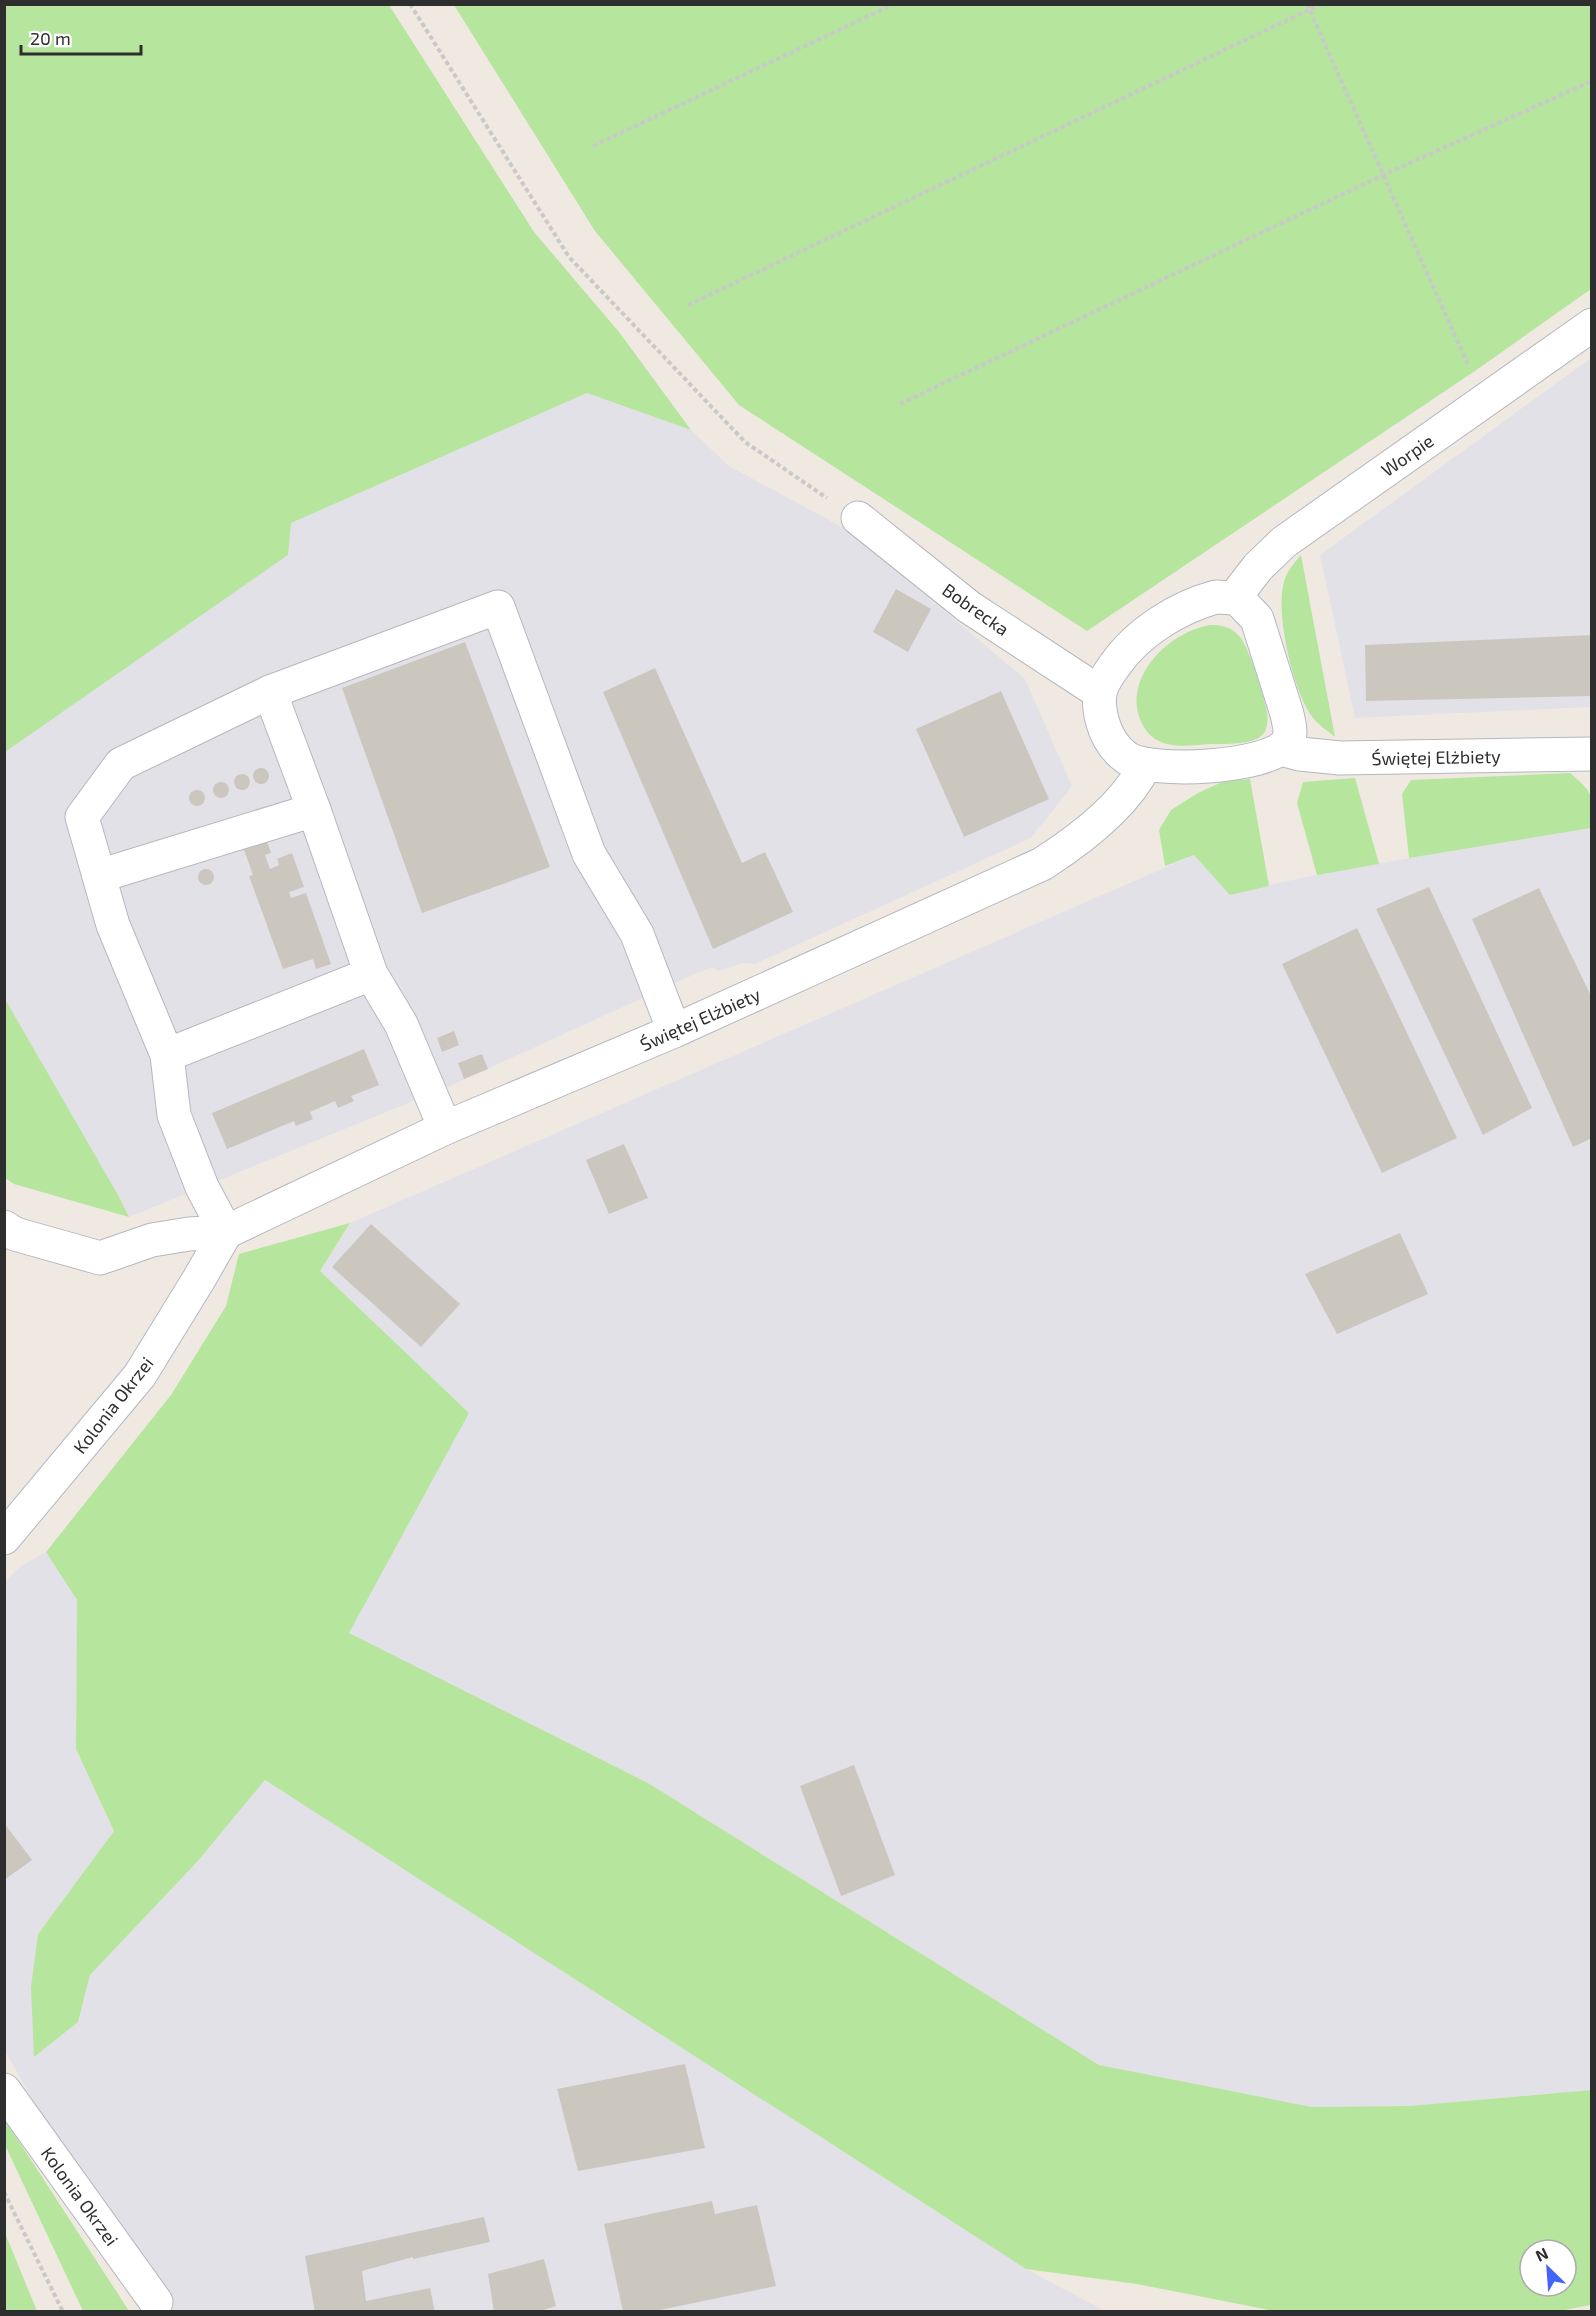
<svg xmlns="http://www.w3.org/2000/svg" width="1596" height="2316" viewBox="0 0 1596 2316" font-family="'Exo 2',sans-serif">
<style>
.industrial{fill:#e3e1e8}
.green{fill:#b6e59e;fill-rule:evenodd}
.building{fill:#cbc7bf}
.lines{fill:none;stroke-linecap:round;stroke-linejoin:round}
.minor-casing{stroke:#b4b7c1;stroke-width:35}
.path{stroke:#c9c9c9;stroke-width:4;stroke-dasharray:4.5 3;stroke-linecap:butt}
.minor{stroke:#fff;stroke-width:33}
.labels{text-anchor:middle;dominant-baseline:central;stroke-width:5;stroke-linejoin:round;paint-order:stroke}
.street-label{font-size:18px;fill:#2e2e2e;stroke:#fff}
</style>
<rect width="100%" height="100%" fill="#efe9e1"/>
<g class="industrial">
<polygon points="1591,358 1591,707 1355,718 1320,555"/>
<polygon points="587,393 691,430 729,466 851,532 1025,679 1072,786 1031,838 755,964 743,963 719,971 712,967 697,973 450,1086 129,1217 5,999 4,752 288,555 291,523"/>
<polygon points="1591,828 1591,2090 1409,2106 1312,2107 1099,2065 648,1783 348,1633 468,1413 320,1271 350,1223 1194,855 1230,894 1338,870"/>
<polygon points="46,1552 77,1600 76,1749 114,1831 38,1934 34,2056 78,2022 90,1975 197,1862 265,1780 1026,2269 1105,2311 153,2311 5,2051 4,1583 21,1566"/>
</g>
<g class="green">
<polygon points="4,5 389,5 534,232 619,332 691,430 587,393 291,523 288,555 5,752"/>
<polygon points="454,5 1591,5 1591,289 1472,373 1087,631 739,405 595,231"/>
<path d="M1301,555L1335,737C1328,731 1317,724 1311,715C1293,689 1275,613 1284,582C1287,571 1294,563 1301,555Z"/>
<path d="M1210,625C1221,625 1232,627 1239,636C1249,646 1264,697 1267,712C1268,719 1268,729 1263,734C1255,745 1224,744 1211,744C1194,745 1172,749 1157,740C1149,736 1143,727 1140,719C1124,675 1170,632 1210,625Z"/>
<path d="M1570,773C1596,795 1592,795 1591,828L1409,858L1402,794L1411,780Z"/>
<polygon points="1355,778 1379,864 1317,875 1297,803 1303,782"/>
<polygon points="1250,779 1269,886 1230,895 1194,855 1165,866 1159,830 1171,810 1198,793 1222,782"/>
<polygon points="5,999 118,1195 129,1217 14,1184 5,1178"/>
<path d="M350,1223L320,1271L469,1413L349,1633L648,1783L1099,2065L1312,2107L1409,2106L1591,2090V2305L1554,2312L1274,2311L1137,2284L1026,2269L265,1780L197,1862L90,1975L78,2022L34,2057L31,1987L38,1934L114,1831L76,1749L77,1600L46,1552L171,1395L226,1306L239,1254ZM1530,2250H1566V2286H1530Z"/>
<polygon points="4,2120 5,2120 129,2311 83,2311 5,2145"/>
<polygon points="4,2233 5,2233 37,2311 5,2311"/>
</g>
<g class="building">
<polygon points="896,589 931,609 908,652 873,632"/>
<polygon points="1592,635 1592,696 1366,701 1365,645"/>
<polygon points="465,642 550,867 422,913 342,688"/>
<polygon points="655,668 742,863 765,852 793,912 713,949 603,692"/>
<polygon points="1001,691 1049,799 964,837 916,729"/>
<circle cx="261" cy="776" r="8"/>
<circle cx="242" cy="782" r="8"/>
<circle cx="221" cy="790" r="8"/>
<circle cx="197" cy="798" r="8"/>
<polygon points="258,815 271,853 265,855 270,869 279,865 277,859 292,853 304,887 289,892 291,898 306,893 331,964 316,969 313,959 283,969 249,876 253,875 244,850 242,851 232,824"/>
<circle cx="206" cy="877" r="8"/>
<polygon points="1429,887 1532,1108 1483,1135 1376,909"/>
<polygon points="1539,888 1592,998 1592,1138 1573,1147 1472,919"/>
<polygon points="1357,928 1457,1138 1382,1173 1282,964"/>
<polygon points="454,1031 459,1045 442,1052 437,1038"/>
<polygon points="364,1049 379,1085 351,1096 354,1101 338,1108 335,1101 310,1112 313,1119 296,1126 294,1121 227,1149 212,1113"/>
<polygon points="482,1054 488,1069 464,1079 458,1063"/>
<polygon points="624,1144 648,1198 609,1214 586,1160"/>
<polygon points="371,1224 460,1304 421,1347 332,1267"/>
<polygon points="1400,1233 1428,1294 1337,1334 1305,1274"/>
<polygon points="854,1765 895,1875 841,1896 800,1786"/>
<polygon points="4,1823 32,1860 4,1880"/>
<polygon points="685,2064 705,2148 578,2171 557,2089"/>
<polygon points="712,2201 715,2214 757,2205 776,2286 650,2312 623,2312 604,2224"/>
<polygon points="484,2217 490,2242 413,2259 413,2257 362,2271 366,2301 430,2288 435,2312 315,2312 305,2256"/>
<polygon points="544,2259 556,2306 537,2312 494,2312 488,2274"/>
</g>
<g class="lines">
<g class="minor-casing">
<g id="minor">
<polyline points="858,518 969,607 1099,692"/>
<path d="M1216,597L1234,598L1242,603L1257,619L1287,714C1289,724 1293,736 1286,744C1267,768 1152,774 1127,758C1114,749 1106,735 1102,720C1096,695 1100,685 1115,665C1137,633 1178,607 1216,597Z"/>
<polyline points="1234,598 1258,567 1284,542 1592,325"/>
<polyline points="1281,749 1300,754 1340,758 1592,754"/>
<polyline points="99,876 314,810"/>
<polyline points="167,1055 371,974"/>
<polyline points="445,1128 401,1024 371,974 314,810 270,692 498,607 589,854 637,934 674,1031"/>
<path d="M4,1227L15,1234L100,1258L152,1240L189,1234L226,1232L445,1128L674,1031L1042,864C1078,841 1126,805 1145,765"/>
<polyline points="226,1232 202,1187 174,1115 167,1055 113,925 82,817 121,764 270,692"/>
<polyline points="4,1538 140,1375 199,1279 226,1232"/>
<polyline points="4,2090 156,2302"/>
</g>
</g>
<g class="path">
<polyline points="410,4 569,257 745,442 827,498"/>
<polyline points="1307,4 1469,367"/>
<polyline points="593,146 894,4"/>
<polyline points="688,305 1321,4"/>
<polyline points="900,404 1383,175 1592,81"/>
<polyline points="4,2192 63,2312"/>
</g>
<use href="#minor" class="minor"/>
</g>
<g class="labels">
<g class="street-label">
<text transform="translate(1407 455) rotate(-35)">Worpie</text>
<text transform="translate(976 609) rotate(35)">Bobrecka</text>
<text transform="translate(1436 757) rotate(-1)">Świętej Elżbiety</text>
<text transform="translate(700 1019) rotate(-24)">Świętej Elżbiety</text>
<text transform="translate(113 1405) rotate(-52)">Kolonia Okrzei</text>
<text transform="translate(80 2196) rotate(54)">Kolonia Okrzei</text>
</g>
</g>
<rect width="1596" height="2316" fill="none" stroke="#2e2e2e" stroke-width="12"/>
<g transform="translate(1548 2268) rotate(335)"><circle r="28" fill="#ffffff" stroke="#ababab" stroke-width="1.5"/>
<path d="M0-4.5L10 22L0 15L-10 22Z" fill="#4264fb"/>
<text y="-9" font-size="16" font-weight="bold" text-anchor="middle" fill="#2e2e2e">N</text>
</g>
<path d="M21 45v9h120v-9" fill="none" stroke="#2e2e2e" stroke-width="3"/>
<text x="30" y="45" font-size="18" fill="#2e2e2e" stroke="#ffffff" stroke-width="4.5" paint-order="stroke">20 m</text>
</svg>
